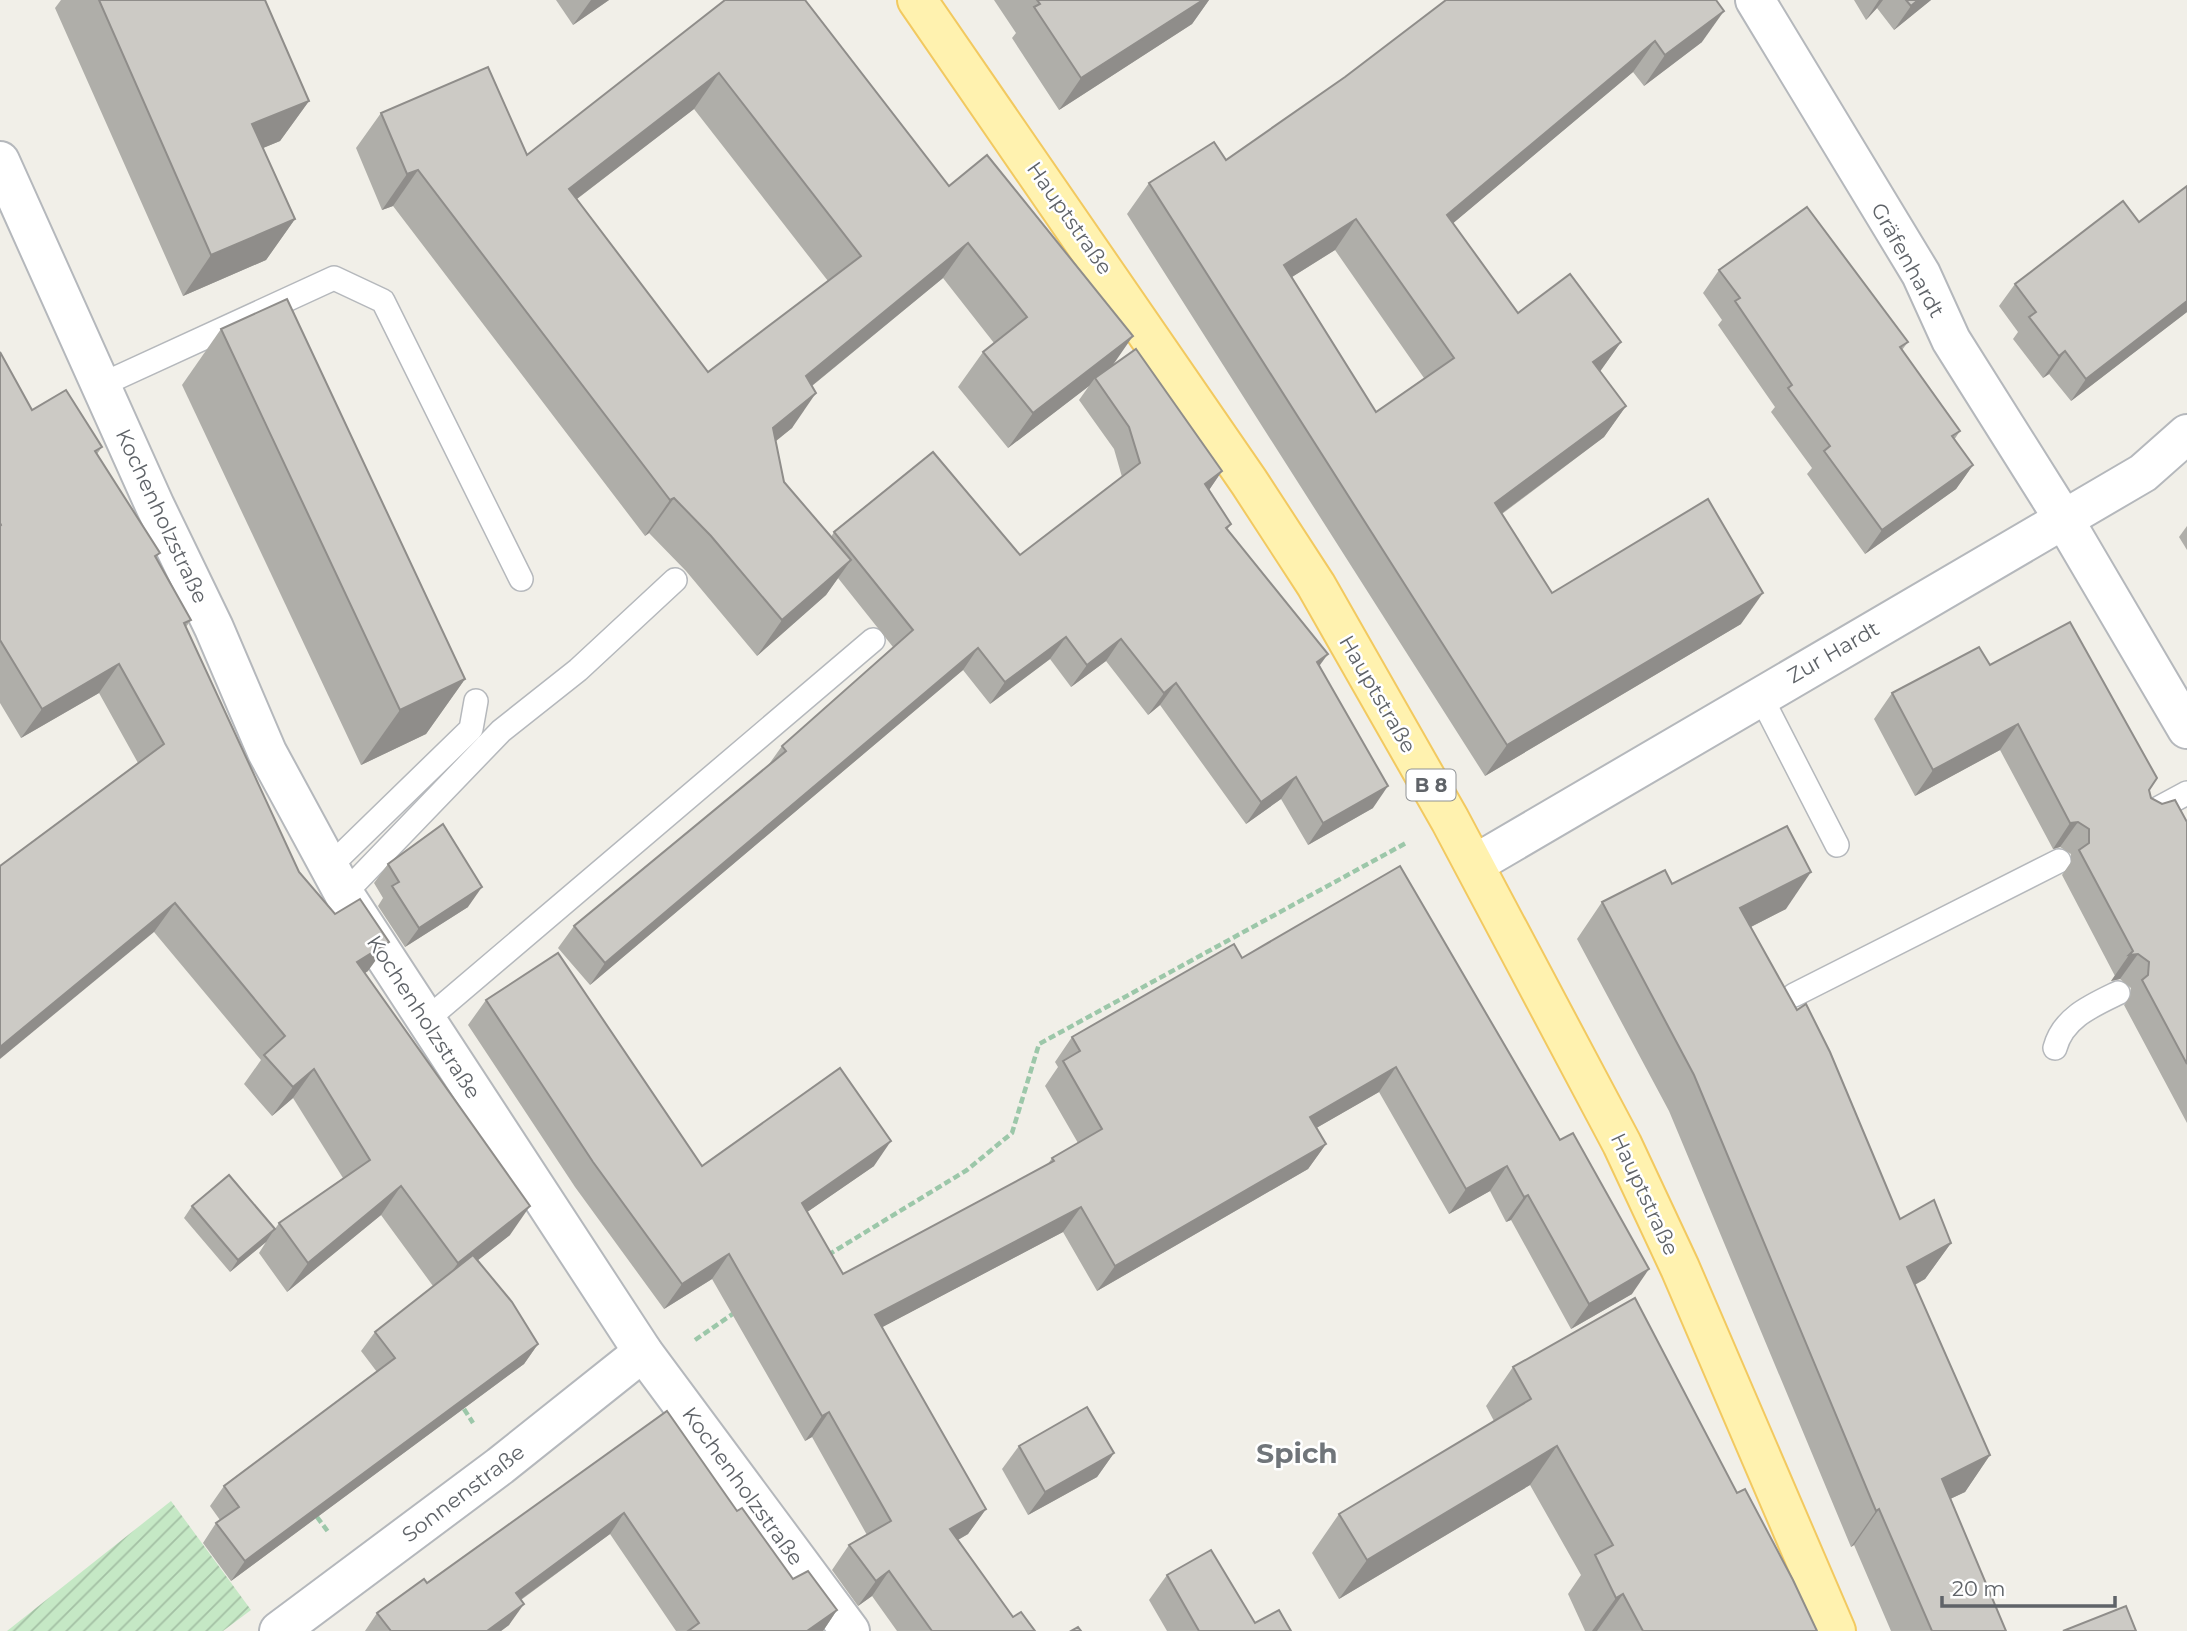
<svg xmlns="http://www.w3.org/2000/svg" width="2187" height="1631" viewBox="0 0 2187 1631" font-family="Montserrat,sans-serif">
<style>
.garden{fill:url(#garden-furrows)}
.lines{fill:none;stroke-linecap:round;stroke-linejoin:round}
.lane-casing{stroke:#b5b8bc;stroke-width:26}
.street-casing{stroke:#b5b8bc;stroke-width:42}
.primary-casing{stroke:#f2c960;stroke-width:42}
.path{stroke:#9cc7a9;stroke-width:4.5;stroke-dasharray:7 3.5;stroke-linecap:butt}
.lane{stroke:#fff;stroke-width:23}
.street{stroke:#fff;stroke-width:38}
.primary{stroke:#fff2af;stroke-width:38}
.wall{fill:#afaea9;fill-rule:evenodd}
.shaded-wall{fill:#8f8d8a}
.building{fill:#cccac5;stroke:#8f8d8a;stroke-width:2;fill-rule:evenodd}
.labels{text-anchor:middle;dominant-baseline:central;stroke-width:5;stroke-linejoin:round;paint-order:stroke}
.shield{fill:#fff;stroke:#8f9295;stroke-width:2}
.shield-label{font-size:19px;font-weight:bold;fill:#5f6368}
.street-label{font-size:21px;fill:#5f6368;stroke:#fff}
.district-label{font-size:28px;font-weight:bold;fill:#70757a;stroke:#fff}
</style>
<defs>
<pattern id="garden-furrows" width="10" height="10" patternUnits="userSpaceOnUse" patternTransform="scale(1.75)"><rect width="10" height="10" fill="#c5e8c5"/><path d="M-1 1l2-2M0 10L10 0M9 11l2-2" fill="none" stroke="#a3c0a4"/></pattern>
</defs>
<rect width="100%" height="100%" fill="#f1efe8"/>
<polygon class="garden" points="171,1501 251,1610 223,1631 7,1631"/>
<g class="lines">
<g class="lane-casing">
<g id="lane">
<polyline points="101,385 334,278 383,301 521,579"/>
<polyline points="1760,695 1837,845"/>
<polyline points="2148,814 2187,793"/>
<polyline points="329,867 471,729 476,701"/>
<polyline points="344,894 501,731 578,670 675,580"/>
<polyline points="1794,995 2059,861"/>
<polyline points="425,1021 873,640"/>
<path d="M2055,1048C2063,1018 2091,1006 2118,993"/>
</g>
</g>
<g class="street-casing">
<g id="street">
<polyline points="1755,0 1921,274 1951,340 2063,518 2187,729"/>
<polyline points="0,161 155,506 214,628 267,752 344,894 643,1352 850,1631"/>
<polyline points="1475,864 2143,473 2187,434"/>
<polyline points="279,1631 500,1466 643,1352"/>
</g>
</g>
<g class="primary-casing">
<polyline id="primary" points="917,0 1249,482 1316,585 1450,820 1622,1144 1680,1268 1836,1631"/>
</g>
<g class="path">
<polyline points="828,1255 967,1170 1012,1133 1039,1044 1406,843"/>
<polyline points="695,1340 737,1311"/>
<polyline points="464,1409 473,1423"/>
<polyline points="317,1517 329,1533"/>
</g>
<use href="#lane" class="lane"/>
<use href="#street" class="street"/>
<use href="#primary" class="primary"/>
</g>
<g class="wall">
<polygon points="61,0 265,0 309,101 280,141 263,148 295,219 266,260 183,296 55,8"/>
<polygon points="556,0 609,0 573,25"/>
<path d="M725,0L949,186L1112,366L1222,471L1209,490L1231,524L1227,530L1320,666L1373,808L1308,845L1281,799L1246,824L1160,705L1148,715L1106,661L1071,687L1050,659L990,704L963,670L590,985L558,948L574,926L767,767L782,746L893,647L838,578L826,595L757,656L686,571L649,533L645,536L393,206L382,210L356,148L381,113L527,155ZM694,109L828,281L708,372L577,199ZM943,278L994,343L983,352L958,387L1008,448L1089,386L1079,400L1114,449L1122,477L1020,555L834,532L831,537L784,482L775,441L792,428L812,386Z"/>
<polygon points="994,0 1209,0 1192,24 1059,110 1012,38 1016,33"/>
<path d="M1446,0L1702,42L1644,86L1633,72L1453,223L1518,313L1621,342L1600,371L1626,406L1604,437L1502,514L1552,593L1741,624L1485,776L1127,214L1149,183L1226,160L1345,77ZM1335,250L1424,378L1376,412L1292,277Z"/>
<polygon points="1854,0 1931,0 1894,30 1877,8 1866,20"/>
<polygon points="1719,270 1908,342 1902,350 1960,431 1954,440 1973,465 1956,489 1865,554 1807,474 1812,468 1771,412 1775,407 1718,325 1722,320 1703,293"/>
<polygon points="2015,284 2187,312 2071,401 2049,374 2043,378 2013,339 2018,332 1999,306"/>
<polygon points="221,329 465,679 426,734 361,765 182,385"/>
<polygon points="0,352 32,410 102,447 97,454 160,553 156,558 191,620 186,627 299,872 368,971 365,973 510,1235 477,1261 538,1344 524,1364 231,1581 203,1543 216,1523 220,1520 210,1506 224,1486 377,1372 361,1351 375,1332 433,1286 381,1215 287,1292 259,1253 266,1242 230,1272 184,1218 192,1206 275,1229 279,1223 343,1178 293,1098 272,1116 244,1084 261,1060 154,932 138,763 99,693 21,738 0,703"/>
<polygon points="2187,526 2187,550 2179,537"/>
<polygon points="1990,665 2149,790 2151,798 2187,822 2187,1123 2124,1005 2130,997 2131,988 2120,979 2111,981 2115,976 2062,875 2071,862 2071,854 2060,847 2053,849 2000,750 1915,796 1874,719 1892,693"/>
<polygon points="388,864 468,907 405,947 378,906 383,898 374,883"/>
<polygon points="1400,866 1632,1294 1571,1329 1511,1220 1506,1222 1490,1191 1449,1214 1379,1092 1316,1128 1326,1144 1308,1169 1097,1291 1063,1232 882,1327 986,1509 968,1534 958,1540 1013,1617 1035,1631 897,1631 872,1596 858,1606 832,1570 849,1545 867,1535 812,1437 805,1441 712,1279 664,1309 575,1187 468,1025 486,1000 702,1166 874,1166 807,1212 843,1274 1048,1164 1052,1158 1078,1143 1045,1086 1058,1067 1055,1062 1072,1037 1242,958"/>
<polygon points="1672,884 1786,909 1751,927 1900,1219 1951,1243 1925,1279 1915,1285 1990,1455 1965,1492 1950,1499 2006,1631 1891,1631 1854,1545 1851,1547 1669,1111 1577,939 1602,902"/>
<polygon points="1513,1367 1737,1493 1817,1631 1585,1631 1568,1594 1581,1575 1530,1485 1339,1599 1312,1553 1339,1514 1494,1421 1486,1406"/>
<polygon points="667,1411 737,1511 793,1579 837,1610 823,1631 676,1631 610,1534 521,1600 509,1625 501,1631 365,1631 377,1613 427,1583"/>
<polygon points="1019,1446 1114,1453 1097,1477 1028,1515 1002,1469"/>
<polygon points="1167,1575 1255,1623 1291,1631 1167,1631 1149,1600"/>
</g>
<g class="shaded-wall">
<polygon points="591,0 609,0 573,25"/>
<polygon points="1203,0 1209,0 1192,24 1059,110 1081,78"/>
<polygon points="1879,0 1883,0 1877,8 1866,20"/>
<polygon points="1918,0 1931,0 1894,30 1911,6"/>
<polygon points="1724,11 1702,42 1644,86 1665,55"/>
<polygon points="1655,41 1633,72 1426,246 1447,215"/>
<polygon points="719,73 694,109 544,224 569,189"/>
<polygon points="309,101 280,141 224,164 252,124"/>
<polygon points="418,170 393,206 382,210 407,174"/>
<polygon points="295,219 266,260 183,296 211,255"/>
<polygon points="1356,219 1335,250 1263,295 1284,265"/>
<polygon points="968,243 943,278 781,411 806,376"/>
<polygon points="2187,301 2187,312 2071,401 2086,379"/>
<polygon points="1133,336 1108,372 1095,378 1089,386 1008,448 1033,413"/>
<polygon points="1621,342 1599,373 1593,362"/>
<polygon points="2065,351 2049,374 2043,378 2059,356"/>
<polygon points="816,393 792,428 748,464 773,428"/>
<polygon points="1626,406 1604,437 1474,534 1495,503"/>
<polygon points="1973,465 1956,489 1865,554 1882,530"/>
<polygon points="1222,471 1207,493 1205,484"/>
<polygon points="674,498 649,533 645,536 670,500"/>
<polygon points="851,560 826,595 757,656 782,620"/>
<polygon points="1763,593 1741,624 1485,776 1507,745"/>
<polygon points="1066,637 1050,659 990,704 1005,682"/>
<polygon points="1121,639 1106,661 1071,687 1087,665"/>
<polygon points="978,648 963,670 590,985 605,963"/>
<polygon points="1328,654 1312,676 1317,662"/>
<polygon points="119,664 99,693 21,738 42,709"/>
<polygon points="465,679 426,734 361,765 400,710"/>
<polygon points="1176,683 1160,705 1148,715 1164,693"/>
<polygon points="2018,724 2000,750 1915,796 1933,770"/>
<polygon points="1296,777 1281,799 1246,824 1261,802"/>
<polygon points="1388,786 1373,808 1308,845 1323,823"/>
<polygon points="2078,822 2060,847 2053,849 2070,823"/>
<polygon points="1811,872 1786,909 1715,945 1740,908"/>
<polygon points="482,887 468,907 405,947 419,928"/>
<polygon points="175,903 154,932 0,1059 0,1047"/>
<polygon points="389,942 368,971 337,991 357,962"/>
<polygon points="2138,954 2120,979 2111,981 2129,955"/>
<polygon points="1396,1067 1379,1092 1292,1142 1310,1117"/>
<polygon points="314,1069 293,1098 272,1116 293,1087"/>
<polygon points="891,1141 874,1166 784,1228 802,1203"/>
<polygon points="1326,1144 1308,1169 1097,1291 1115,1266"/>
<polygon points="1507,1166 1490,1191 1449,1214 1466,1189"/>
<polygon points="401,1186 381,1215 287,1292 308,1263"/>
<polygon points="1528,1195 1511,1220 1506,1222 1524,1197"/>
<polygon points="530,1206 510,1235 437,1292 458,1263"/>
<polygon points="1081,1207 1063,1232 858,1340 875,1315"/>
<polygon points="274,1230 266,1242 230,1272 238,1260"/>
<polygon points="1951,1243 1925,1279 1881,1303 1907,1267"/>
<polygon points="729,1254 712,1279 664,1309 682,1284"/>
<polygon points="1649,1269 1632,1294 1571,1329 1589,1304"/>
<polygon points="538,1344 524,1364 231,1581 245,1561"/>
<polygon points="829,1412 812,1437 805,1441 822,1416"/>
<polygon points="1557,1446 1530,1485 1339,1599 1367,1560"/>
<polygon points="1114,1453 1097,1477 1028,1515 1045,1492"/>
<polygon points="1990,1455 1965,1492 1916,1515 1942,1479"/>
<polygon points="986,1509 968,1534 933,1554 950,1529"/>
<polygon points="1879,1509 1854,1545 1851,1547 1876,1511"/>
<polygon points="624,1513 610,1534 501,1614 516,1593"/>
<polygon points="889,1571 872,1596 858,1606 876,1581"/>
<polygon points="1623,1594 1597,1631 1592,1631 1616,1598"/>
<polygon points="524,1604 509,1625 501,1631 487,1631"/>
<polygon points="837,1610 823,1631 807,1631"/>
</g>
<g class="building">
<polygon points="99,0 265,0 309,101 252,124 295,219 211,255"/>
<path d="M725,0H805L949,186L987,155L1133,336L1033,413L983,352L1027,317L968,243L806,376L816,393L773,428L784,482L851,560L782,620L711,536L674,498L670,500L418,170L407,174L381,113L488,67L527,155ZM719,73L861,256L708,372L569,189Z"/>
<polygon points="1037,0 1203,0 1081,78 1034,7 1040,4"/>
<path d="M1446,0H1716L1724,11L1665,55L1655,41L1447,215L1518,313L1570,274L1621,342L1593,362L1626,406L1495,503L1552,593L1708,499L1763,593L1507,745L1149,183L1214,142L1226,160L1345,77ZM1356,219L1454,358L1376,412L1284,265Z"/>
<polygon points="1906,0 1918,0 1911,6"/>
<polygon points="2187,186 2187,301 2086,379 2065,351 2059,356 2029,317 2036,312 2015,284 2123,201 2139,222"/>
<polygon points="1807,207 1908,342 1900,347 1960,431 1952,436 1973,465 1882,530 1824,451 1830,446 1788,388 1792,385 1735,301 1740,298 1719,270"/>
<polygon points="287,299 465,679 400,710 221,329"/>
<polygon points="1136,349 1222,471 1205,484 1231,524 1226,528 1328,654 1317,662 1388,786 1323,823 1296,777 1261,802 1176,683 1164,693 1121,639 1087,665 1066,637 1005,682 978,648 605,963 574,926 786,751 782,746 913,630 834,532 933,452 1020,555 1140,463 1129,427 1095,378"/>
<polygon points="0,352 32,410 66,390 102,447 95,451 160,553 155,556 191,620 184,623 299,872 335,914 360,899 389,942 357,962 530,1206 458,1263 401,1186 308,1263 279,1223 370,1160 314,1069 293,1087 264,1055 285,1036 175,903 0,1047 0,866 164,744 119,664 42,709 0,640 0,526 1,525 0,523"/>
<polygon points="2070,622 2157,778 2149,790 2151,798 2162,804 2175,800 2187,822 2187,1064 2142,980 2148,975 2149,962 2138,954 2129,955 2133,951 2079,850 2089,843 2089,829 2078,822 2070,823 2018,724 1933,770 1892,693 1979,647 1990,665"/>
<polygon points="443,824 482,887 419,928 392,886 399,882 388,864"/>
<polygon points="1787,826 1811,872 1740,908 1797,1010 1806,1004 1830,1052 1900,1219 1934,1200 1951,1243 1907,1267 1990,1455 1942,1479 2006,1631 1932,1631 1879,1509 1876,1511 1694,1075 1602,902 1665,870 1672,884"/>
<polygon points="1400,866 1560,1140 1573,1133 1649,1269 1589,1304 1528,1195 1524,1197 1507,1166 1466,1189 1396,1067 1310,1117 1326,1144 1115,1266 1081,1207 875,1315 986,1509 950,1529 1013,1617 1021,1612 1035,1631 932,1631 889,1571 876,1581 849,1545 891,1521 829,1412 822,1416 729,1254 682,1284 593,1162 486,1000 558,953 702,1166 840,1068 891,1141 802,1203 843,1274 1054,1161 1052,1158 1102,1129 1063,1061 1080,1051 1072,1037 1234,944 1242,958"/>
<polygon points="229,1175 275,1229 238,1260 192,1206"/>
<polygon points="473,1255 512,1302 538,1344 245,1561 216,1523 239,1507 224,1486 395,1358 375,1332"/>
<polygon points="1635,1298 1737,1493 1745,1489 1793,1580 1817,1631 1643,1631 1623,1594 1616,1598 1595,1555 1613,1545 1557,1446 1367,1560 1339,1514 1531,1399 1513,1367"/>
<polygon points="1087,1407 1114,1453 1045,1492 1019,1446"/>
<polygon points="667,1411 737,1511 742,1508 793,1579 808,1571 837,1610 807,1631 688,1631 699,1623 624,1513 516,1593 524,1604 487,1631 391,1631 377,1613 424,1579 427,1583"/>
<polygon points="1211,1550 1255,1623 1279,1610 1291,1631 1199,1631 1167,1575"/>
<polygon points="2126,1606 2136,1631 2063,1631"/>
<polygon points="1078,1627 1081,1631 1071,1631"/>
</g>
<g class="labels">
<rect class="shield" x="1406.5" y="769.5" width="49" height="31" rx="5"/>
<g class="shield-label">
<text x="1431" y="785">B 8</text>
</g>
<g class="street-label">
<text transform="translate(1070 218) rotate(55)">Hauptstraße</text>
<text transform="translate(1908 260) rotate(61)">Gräfenhardt</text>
<text transform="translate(162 516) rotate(65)">Kochenholzstraße</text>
<text transform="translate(1833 652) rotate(-30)">Zur Hardt</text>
<text transform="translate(1378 694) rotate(60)">Hauptstraße</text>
<text transform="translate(424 1017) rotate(57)">Kochenholzstraße</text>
<text transform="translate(1645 1194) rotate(65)">Hauptstraße</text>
<text transform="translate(743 1486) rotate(54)">Kochenholzstraße</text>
<text transform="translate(463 1493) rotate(-37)">Sonnenstraße</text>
</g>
<g class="district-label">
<text x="1297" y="1453">Spich</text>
</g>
</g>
<path d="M1942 1596v10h173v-10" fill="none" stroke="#5f6368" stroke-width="3.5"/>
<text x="1952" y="1596" font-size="21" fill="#5f6368" stroke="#ffffff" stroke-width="5" paint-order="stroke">20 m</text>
</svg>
